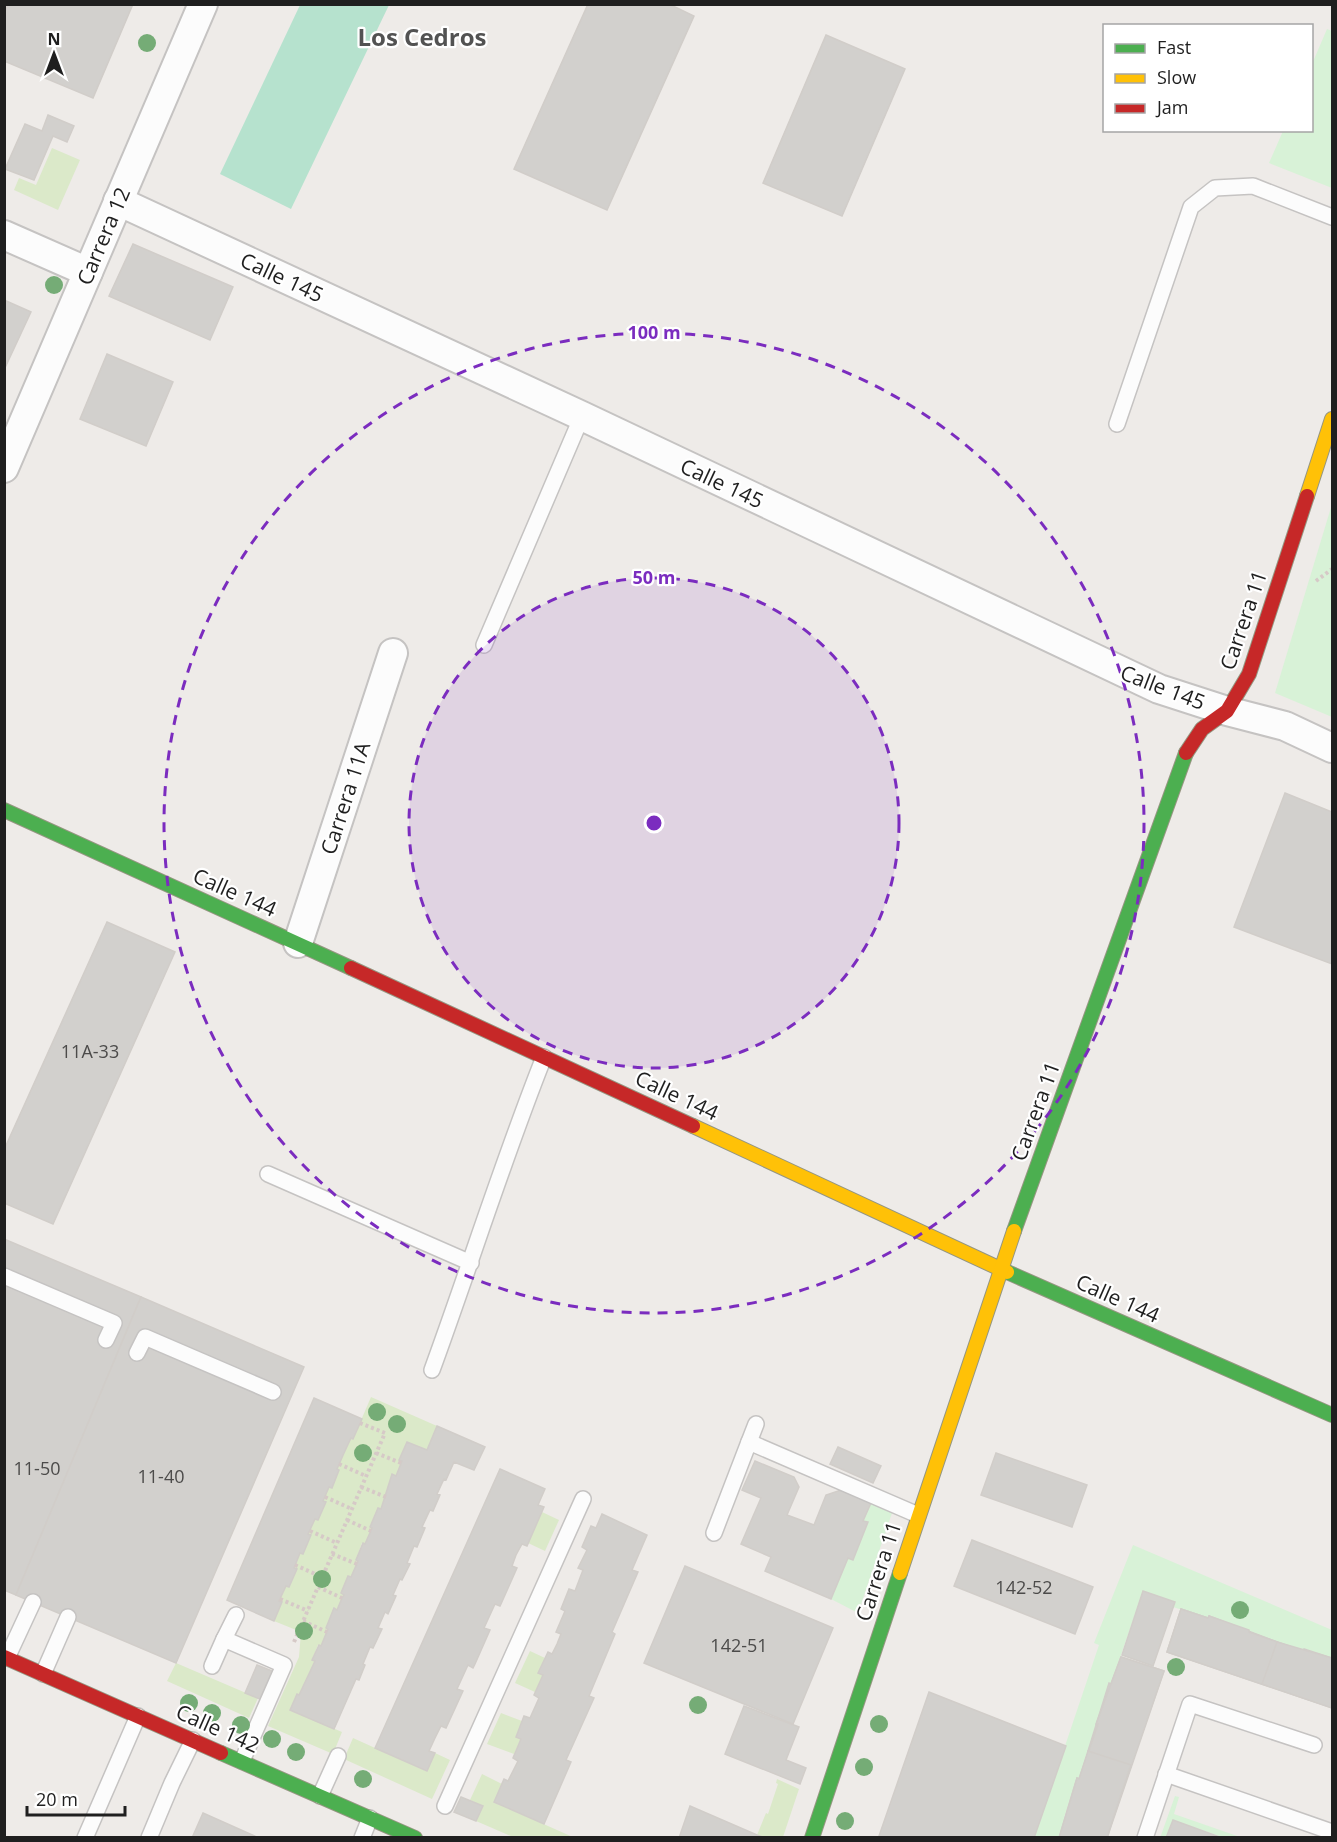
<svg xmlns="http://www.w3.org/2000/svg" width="1337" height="1842" viewBox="0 0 1337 1842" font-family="'Open Sans',sans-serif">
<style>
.grass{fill:#dbe9c9}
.park{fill:#d8f2d7}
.pitch{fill:#b6e2ce}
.building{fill:#d2d0cd;stroke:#d1cdc9;stroke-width:1.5}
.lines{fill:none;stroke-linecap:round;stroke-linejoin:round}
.lane-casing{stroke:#c5c3c2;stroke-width:18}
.street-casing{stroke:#c5c3c2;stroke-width:32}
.fast-casing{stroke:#959681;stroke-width:16}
.slow-casing{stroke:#959681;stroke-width:16}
.jam-casing{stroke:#959681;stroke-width:16}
.path{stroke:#d6c9c7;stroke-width:4;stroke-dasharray:3 3;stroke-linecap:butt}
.lane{stroke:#fcfcfc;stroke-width:15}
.street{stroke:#fcfcfc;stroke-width:28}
.fast{stroke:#4caf50;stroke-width:14}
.slow{stroke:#ffc107;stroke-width:14}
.jam{stroke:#c62828;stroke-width:14}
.tree{fill:#75ac76}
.ring{fill:none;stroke:#7b2cbf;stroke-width:3;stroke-dasharray:10 8}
.labels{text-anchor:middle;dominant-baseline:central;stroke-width:4.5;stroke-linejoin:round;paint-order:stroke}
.number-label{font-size:18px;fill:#4c4b4a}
.street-label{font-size:21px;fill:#1f1f1f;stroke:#fff}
.quarter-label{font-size:24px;font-weight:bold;fill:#525252;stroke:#fff}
.centre{fill:#7b2cbf;stroke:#fff;stroke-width:3}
.ring-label{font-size:18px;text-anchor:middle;font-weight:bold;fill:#7b2cbf;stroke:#fff;stroke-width:4.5;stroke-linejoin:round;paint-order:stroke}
</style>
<rect width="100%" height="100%" fill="#eeebe8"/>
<g class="grass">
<polygon points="52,148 80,160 58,210 14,190 19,178 36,185"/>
<polygon points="371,1397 437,1426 427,1450 407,1442 399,1459 402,1461 396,1476 392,1475 381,1509 378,1508 370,1526 372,1528 365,1544 362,1543 356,1560 358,1561 351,1577 348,1576 341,1593 344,1595 337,1610 334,1609 326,1628 328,1629 321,1646 318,1645 312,1660 315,1661 299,1695 297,1694 290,1710 342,1732 333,1754 268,1726 299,1657 301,1632 274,1621 282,1602 279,1601 286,1586 289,1587 297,1569 294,1568 300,1553 303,1554 311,1536 308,1534 329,1487 332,1487 339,1471 337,1469 351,1438 353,1439"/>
<polygon points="542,1512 559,1520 545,1551 528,1543"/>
<polygon points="530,1651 545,1658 538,1673 543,1675 535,1692 515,1683"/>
<polygon points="176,1663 258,1698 249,1718 167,1681"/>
<polygon points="501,1713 522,1721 516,1737 521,1739 514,1754 487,1744"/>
<polygon points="353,1738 426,1771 435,1753 450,1760 432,1799 344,1759"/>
<polygon points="482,1774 502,1784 494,1802 575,1838 513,1837 476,1821 483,1806 470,1800"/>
<polygon points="777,1779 799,1789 783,1837 765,1837 757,1835 766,1813 768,1814 778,1784 776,1783"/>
</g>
<g class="park">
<polygon points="1327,29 1332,31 1332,188 1269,163 1283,131 1312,130 1312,64"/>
<polygon points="1332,504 1332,717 1275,693"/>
<polygon points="871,1503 892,1513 858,1613 831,1599 848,1558 853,1559 867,1522 863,1521"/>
<polygon points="1133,1545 1332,1630 1332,1658 1305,1649 1303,1651 1249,1632 1249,1630 1210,1616 1208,1618 1173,1607 1175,1602 1143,1591 1111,1684 1109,1684 1079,1779 1077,1778 1064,1818 1066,1819 1059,1837 1034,1838 1099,1645 1094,1643"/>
<polygon points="1175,1796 1179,1797 1174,1814 1240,1837 1222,1837 1173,1820 1166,1837 1160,1838"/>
</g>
<polygon class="pitch" points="300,5 389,5 291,209 220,174"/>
<g class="building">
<polygon points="8,4 133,4 93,98 4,61 4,13"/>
<polygon points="588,4 669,4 694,16 607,210 514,169"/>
<polygon points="826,35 905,69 842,216 763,183"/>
<polygon points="48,115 74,126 67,142 53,136 34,180 5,169 25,124 42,131"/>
<polygon points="133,244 233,287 210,340 109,296"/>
<polygon points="4,300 31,312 4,370"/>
<polygon points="107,354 173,382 146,446 80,419"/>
<polygon points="1285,793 1332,812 1332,964 1234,927"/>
<polygon points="107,922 175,952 53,1224 4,1203 4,1150"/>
<polygon points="4,1239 141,1297 16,1595 4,1590"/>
<polygon points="141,1297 304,1367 176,1663 16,1595"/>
<polygon points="314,1398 362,1419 353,1439 351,1438 344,1453 337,1469 339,1470 332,1488 329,1487 323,1501 326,1502 318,1520 315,1519 308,1534 311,1535 303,1554 300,1553 294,1568 297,1569 289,1587 286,1586 279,1601 282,1602 274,1621 227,1600"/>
<polygon points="437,1426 485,1447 474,1470 454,1462 446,1480 444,1479 437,1494 440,1495 433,1511 430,1510 422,1527 425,1528 417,1547 414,1546 407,1563 410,1564 402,1580 400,1579 393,1595 396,1596 388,1614 385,1612 378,1628 382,1629 373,1648 370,1647 363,1664 365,1665 359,1680 356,1679 334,1729 290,1710 297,1694 299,1695 315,1661 312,1660 319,1645 321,1646 328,1629 326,1628 334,1608 337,1610 342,1598 344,1595 341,1593 348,1576 351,1577 358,1561 356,1560 363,1543 365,1544 372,1528 370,1527 378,1508 381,1509 392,1474 396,1476 402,1461 399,1460 407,1442 427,1450"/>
<polygon points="838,1447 881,1466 873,1483 830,1464"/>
<polygon points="996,1453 1087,1485 1072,1527 981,1495"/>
<polygon points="755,1461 794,1477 799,1487 787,1515 814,1525 826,1495 841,1490 871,1503 863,1521 868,1522 853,1560 848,1558 831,1599 765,1571 771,1557 741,1544 761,1498 742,1490"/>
<polygon points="500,1469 545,1489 538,1505 544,1507 527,1546 522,1544 516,1555 512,1566 517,1568 501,1604 500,1606 495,1604 484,1628 490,1630 475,1664 473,1668 468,1665 457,1689 463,1691 446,1728 441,1726 435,1738 429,1751 435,1753 427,1771 375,1748"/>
<polygon points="602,1514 647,1535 632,1570 638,1572 612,1632 615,1634 589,1696 594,1698 566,1760 571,1762 544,1824 494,1802 504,1779 508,1781 518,1761 513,1758 521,1739 516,1737 524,1716 530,1718 539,1698 534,1695 543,1675 538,1673 548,1652 552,1654 557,1644 561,1634 556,1632 565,1611 561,1609 569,1589 575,1591 583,1570 578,1568 587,1550 582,1547 591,1526 596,1528"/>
<polygon points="972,1540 1093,1587 1075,1634 954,1586"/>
<polygon points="685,1566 833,1628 793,1724 644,1663"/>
<polygon points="1143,1591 1175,1602 1153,1666 1122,1655"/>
<polygon points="1181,1609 1208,1618 1209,1616 1277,1642 1262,1684 1167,1652"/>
<polygon points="1181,1609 1208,1618 1209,1616 1249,1630 1249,1632 1303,1651 1304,1649 1332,1658 1332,1708 1167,1652"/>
<polygon points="1277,1642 1332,1658 1332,1708 1262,1684"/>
<polygon points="1121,1657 1164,1671 1131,1765 1088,1751 1109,1683 1111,1684"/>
<polygon points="1121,1657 1164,1671 1146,1724 1107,1838 1059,1838 1077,1778 1079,1779 1098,1724 1096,1724"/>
<polygon points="257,1665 272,1671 260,1699 245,1693"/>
<polygon points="929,1692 1066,1746 1034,1838 884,1838 879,1836"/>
<polygon points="744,1706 799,1727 786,1760 806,1768 800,1784 725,1754"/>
<polygon points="1088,1751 1131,1765 1113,1819 1107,1838 1059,1838 1077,1778 1079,1779"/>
<polygon points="461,1797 483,1806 476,1821 454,1812"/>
<polygon points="690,1806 757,1835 765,1838 679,1838"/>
<polygon points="203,1813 259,1838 192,1838"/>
<polygon points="1173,1820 1214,1835 1222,1838 1166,1838"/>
</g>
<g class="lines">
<g class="lane-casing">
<g id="lane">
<polyline points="1117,424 1191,207 1215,188 1253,186 1332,217"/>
<polyline points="484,645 582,416"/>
<polyline points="268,1174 471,1263"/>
<polyline points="4,1276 114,1323 106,1340"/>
<polyline points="137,1353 145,1337 273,1392"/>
<path d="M432,1370C470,1266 503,1160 544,1057"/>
<polyline points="749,1442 756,1424"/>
<polyline points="714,1533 749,1442 918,1515"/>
<polyline points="236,1615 224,1639 284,1665 242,1761"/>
<polyline points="7,1658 33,1602"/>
<polyline points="212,1666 224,1639"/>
<polyline points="43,1674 68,1617"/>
<polyline points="1166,1774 1332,1832"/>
<polyline points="320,1796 338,1756"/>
<polyline points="445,1806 583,1499"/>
<polyline points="85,1838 138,1716"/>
<polyline points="149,1838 172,1783 193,1740"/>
<polyline points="362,1838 370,1818"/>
<polyline points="1145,1838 1190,1704 1314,1745"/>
</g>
</g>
<g class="street-casing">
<g id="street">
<polyline points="118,201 582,416 1159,689 1227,711 1285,726 1332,748"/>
<polyline points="4,235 88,272"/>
<polyline points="4,468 203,4"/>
<polyline points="298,943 393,653"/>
</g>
</g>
<g class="fast-casing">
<g id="fast">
<polyline points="4,810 351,968"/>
<polyline points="1014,1231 1186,753"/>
<polyline points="1007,1272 1332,1415"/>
<polyline points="221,1753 415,1838"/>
<polyline points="812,1838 900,1573"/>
</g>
</g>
<g class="slow-casing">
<g id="slow">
<polyline points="1307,496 1332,419"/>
<polyline points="693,1126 1007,1272"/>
<polyline points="900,1573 1014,1231"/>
</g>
</g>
<g class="jam-casing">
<g id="jam">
<polyline points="1186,753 1202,729 1227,711 1249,674 1307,496"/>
<polyline points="351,968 693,1126"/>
<polyline points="4,1657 221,1753"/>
</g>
</g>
<g class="path">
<polyline points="1316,581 1332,569"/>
<polyline points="376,1453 401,1463"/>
<polyline points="339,1464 366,1476"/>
<polyline points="361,1487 386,1497"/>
<polyline points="325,1497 352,1509"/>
<polyline points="347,1520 371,1531"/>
<polyline points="310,1531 337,1543"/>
<polyline points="332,1554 357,1564"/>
<polyline points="295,1565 322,1577"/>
<polyline points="318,1587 342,1598"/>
<polyline points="280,1599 308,1611"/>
<polyline points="303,1621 327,1632"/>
<polyline points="294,1642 385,1433 360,1423"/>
</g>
<use href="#lane" class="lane"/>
<use href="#street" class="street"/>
<use href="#fast" class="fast"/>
<use href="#slow" class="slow"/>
<use href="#jam" class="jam"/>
</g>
<g class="tree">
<circle cx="147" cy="43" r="9"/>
<circle cx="54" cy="285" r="9"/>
<circle cx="377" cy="1412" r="9"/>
<circle cx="397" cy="1424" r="9"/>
<circle cx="363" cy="1453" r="9"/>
<circle cx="322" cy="1579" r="9"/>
<circle cx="1240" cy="1610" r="9"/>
<circle cx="304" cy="1631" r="9"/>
<circle cx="1176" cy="1667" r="9"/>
<circle cx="189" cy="1703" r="9"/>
<circle cx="698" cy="1705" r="9"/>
<circle cx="212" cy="1713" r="9"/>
<circle cx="879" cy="1724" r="9"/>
<circle cx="241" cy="1725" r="9"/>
<circle cx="272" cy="1739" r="9"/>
<circle cx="296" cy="1752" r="9"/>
<circle cx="864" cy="1767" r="9"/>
<circle cx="363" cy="1779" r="9"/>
<circle cx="845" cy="1821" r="9"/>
</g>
<circle cx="654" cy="823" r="245" fill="#7b2cbf" fill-opacity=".12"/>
<g class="ring">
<circle cx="654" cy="823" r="245"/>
<circle cx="654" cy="823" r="490"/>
</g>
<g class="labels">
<g class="number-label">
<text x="90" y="1051">11A-33</text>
<text x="37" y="1468">11-50</text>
<text x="161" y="1476">11-40</text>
<text x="1024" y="1587">142-52</text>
<text x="739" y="1645">142-51</text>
</g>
<g class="street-label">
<text transform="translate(103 236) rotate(-67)">Carrera 12</text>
<text transform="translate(282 277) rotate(25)">Calle 145</text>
<text transform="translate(722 483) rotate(25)">Calle 145</text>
<text transform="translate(1243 620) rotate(-71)">Carrera 11</text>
<text transform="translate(1163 687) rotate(21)">Calle 145</text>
<text transform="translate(345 798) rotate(-72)">Carrera 11A</text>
<text transform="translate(235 892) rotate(24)">Calle 144</text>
<text transform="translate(677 1095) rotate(25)">Calle 144</text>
<text transform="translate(1035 1111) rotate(-70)">Carrera 11</text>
<text transform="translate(1118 1298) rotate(24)">Calle 144</text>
<text transform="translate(878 1571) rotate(-72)">Carrera 11</text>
<text transform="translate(218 1728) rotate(24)">Calle 142</text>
</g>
<g class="quarter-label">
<text x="422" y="36">Los Cedros</text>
</g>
</g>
<circle cx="654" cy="823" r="9" class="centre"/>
<g class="ring-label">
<text x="654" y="339">100 m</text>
<text x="654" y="584">50 m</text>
</g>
<rect width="1337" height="1842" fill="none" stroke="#1f1f1f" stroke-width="12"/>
<rect x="1103" y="24" width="210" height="108" fill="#ffffff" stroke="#a5a5a5" stroke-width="1.5"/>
<rect x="1115" y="44" width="30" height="9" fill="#4caf50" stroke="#a5a5a5" stroke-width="1.5"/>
<text x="1157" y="54" font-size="18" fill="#1f1f1f">Fast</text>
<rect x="1115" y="74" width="30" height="9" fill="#ffc107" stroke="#a5a5a5" stroke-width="1.5"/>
<text x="1157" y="84" font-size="18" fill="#1f1f1f">Slow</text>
<rect x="1115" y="104" width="30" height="9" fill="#c62828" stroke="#a5a5a5" stroke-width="1.5"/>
<text x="1157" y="114" font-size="18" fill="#1f1f1f">Jam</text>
<g transform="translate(54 54)" stroke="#ffffff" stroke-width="4.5" paint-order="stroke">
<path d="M0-4.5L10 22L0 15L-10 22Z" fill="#1f1f1f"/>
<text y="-9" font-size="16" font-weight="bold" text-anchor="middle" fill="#1f1f1f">N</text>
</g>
<path d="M27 1806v9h98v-9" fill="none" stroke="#1f1f1f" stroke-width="3"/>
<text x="36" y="1806" font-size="18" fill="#1f1f1f" stroke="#ffffff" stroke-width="4.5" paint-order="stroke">20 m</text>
</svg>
